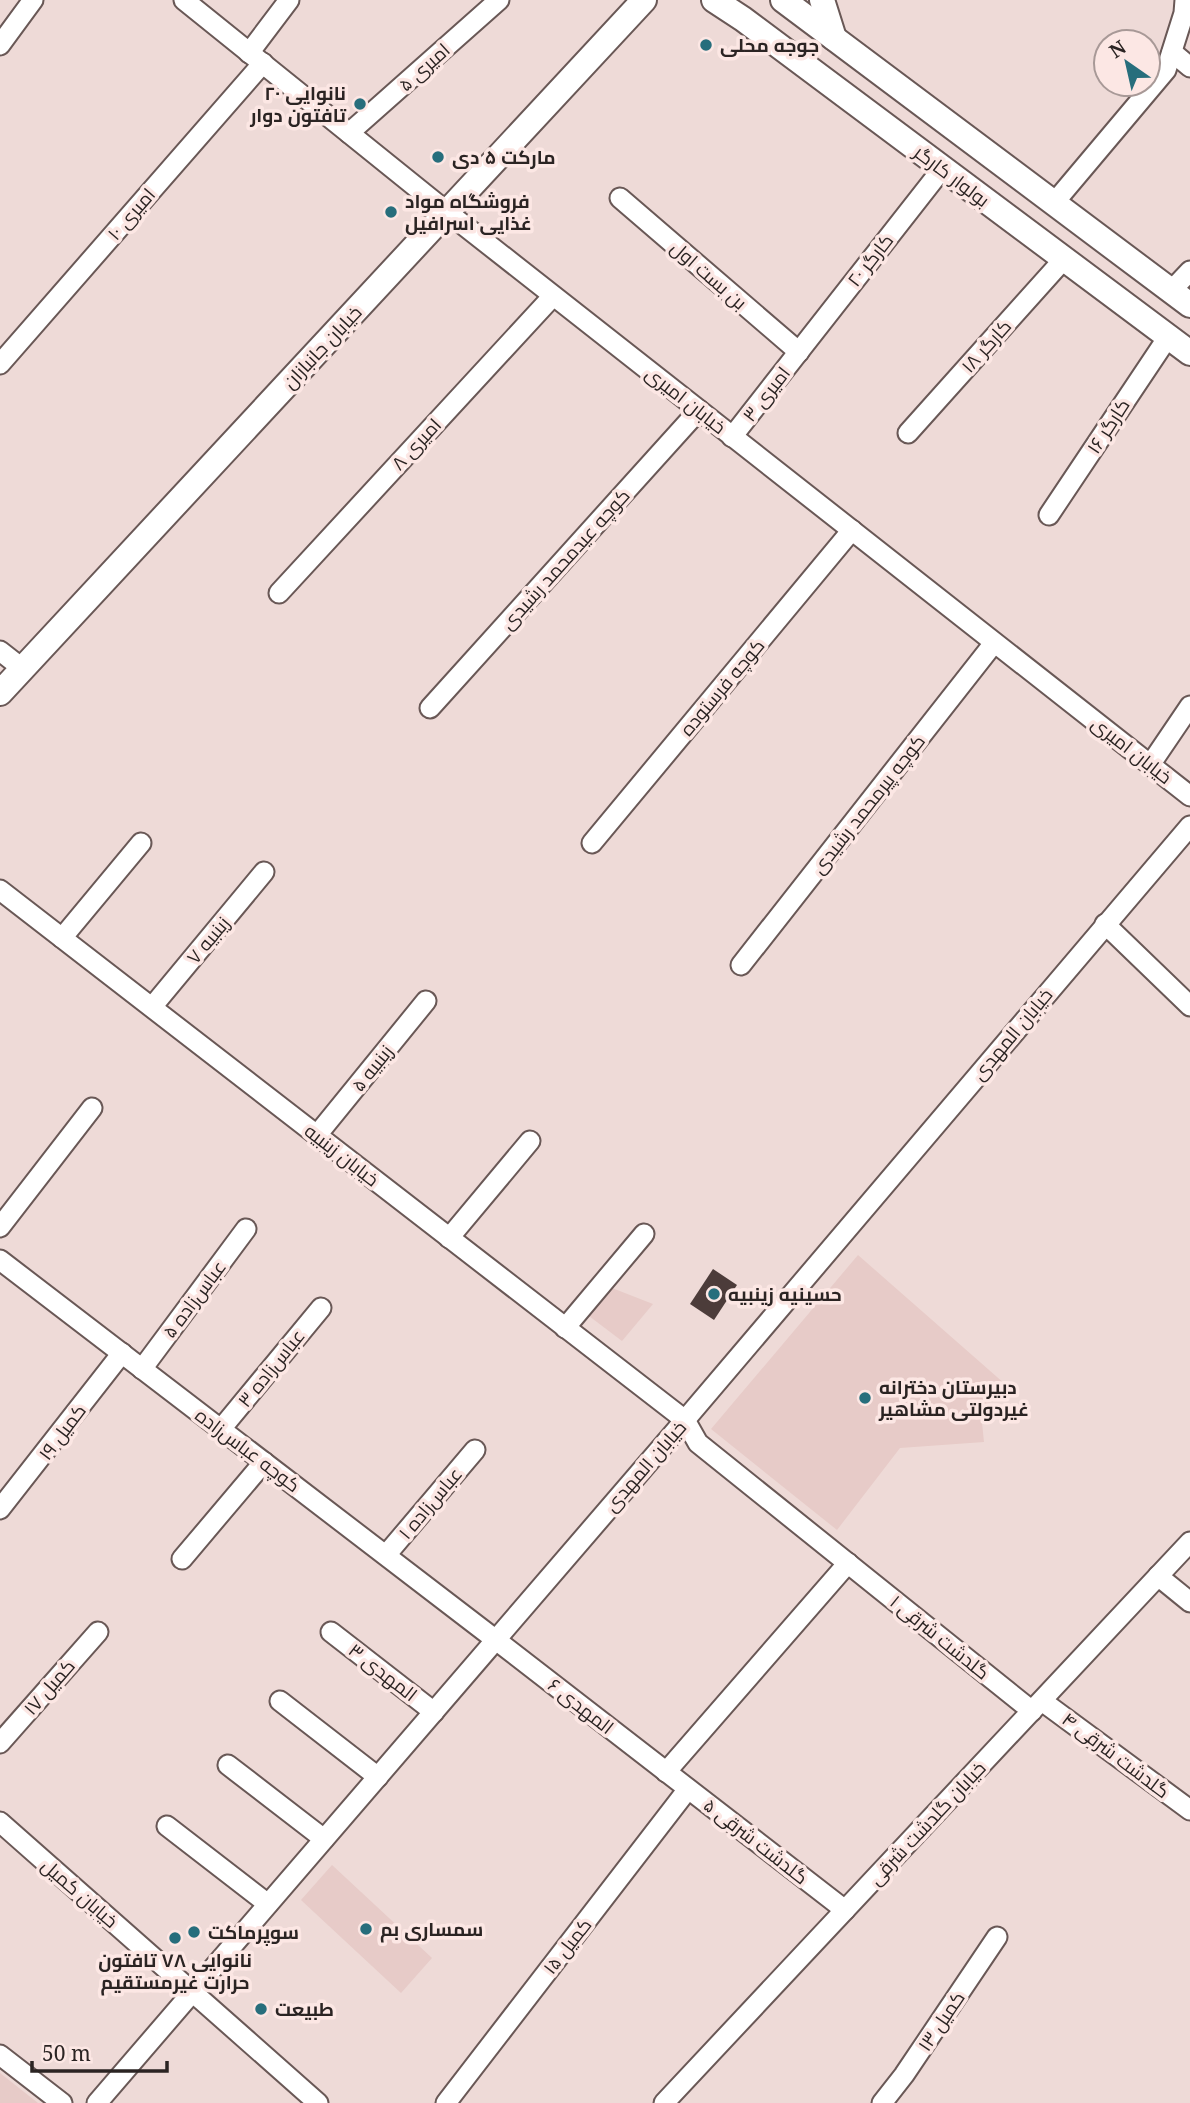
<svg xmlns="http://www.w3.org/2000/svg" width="1190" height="2103" viewBox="0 0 1190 2103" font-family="'Noto Serif',Cairo,serif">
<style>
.built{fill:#e7cbc8}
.building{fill:#4c3c3a}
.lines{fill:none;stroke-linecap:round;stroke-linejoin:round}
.minor-casing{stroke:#695856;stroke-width:23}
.major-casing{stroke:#695856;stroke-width:28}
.minor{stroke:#fff;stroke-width:19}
.major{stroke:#fff;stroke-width:24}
.poi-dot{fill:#276e7c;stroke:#fce7e4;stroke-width:2.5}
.labels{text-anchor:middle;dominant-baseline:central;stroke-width:7;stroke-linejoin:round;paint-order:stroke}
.poi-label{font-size:19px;font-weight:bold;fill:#2b2423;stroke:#fce7e4;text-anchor:start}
.street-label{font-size:19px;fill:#2b2423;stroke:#fce7e4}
</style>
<rect width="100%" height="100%" fill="#eedad7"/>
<g class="built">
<polygon points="858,1255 1005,1384 981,1413 984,1442 900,1448 837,1530 711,1429"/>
<polygon points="612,1288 653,1304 622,1341 589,1316"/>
<polygon points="332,1865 432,1958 401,1993 301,1900"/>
<polygon points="0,2073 38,2103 0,2103"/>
</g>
<polygon class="building" points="713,1269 737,1285 714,1320 690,1304"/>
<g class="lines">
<g class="minor-casing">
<g id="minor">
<polyline points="184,0 447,212 1190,796"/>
<polyline points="0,45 33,0"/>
<polyline points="1172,52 1190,67"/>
<polyline points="249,53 289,0"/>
<polyline points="349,133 499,0"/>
<polyline points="620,198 799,352"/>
<polyline points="1054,203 1166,70 1184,13 1185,0"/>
<polyline points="1171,291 1190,271"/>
<polyline points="0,364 263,63"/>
<polyline points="908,433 1064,259"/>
<polyline points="732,437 942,169"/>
<polyline points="1049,515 1168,337"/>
<polyline points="279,593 553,296"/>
<polyline points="0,651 23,669"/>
<polyline points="430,708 699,410"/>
<polyline points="1150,765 1190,706"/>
<polyline points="592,843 852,530"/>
<polyline points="0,890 685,1420 698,1443 1032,1711"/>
<polyline points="1105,924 1190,1006"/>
<polyline points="62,938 141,843"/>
<polyline points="741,965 994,643"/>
<polyline points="152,1007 264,872"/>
<polyline points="317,1135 426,1001"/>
<polyline points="0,1227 92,1108"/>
<polyline points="449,1238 530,1141"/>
<polyline points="0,1260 496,1640 845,1910"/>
<polyline points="565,1328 644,1234"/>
<polyline points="142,1369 246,1229"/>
<polyline points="221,1429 321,1308"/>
<polyline points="0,1509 122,1353"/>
<polyline points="386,1555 475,1450"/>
<polyline points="182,1559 264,1462"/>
<polyline points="1158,1576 1190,1602"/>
<polyline points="331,1632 434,1712"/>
<polyline points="280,1701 378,1777"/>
<polyline points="1042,1701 1190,1810"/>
<polyline points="0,1743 98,1632"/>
<polyline points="228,1765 324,1839"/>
<polyline points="666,1772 848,1563"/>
<polyline points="0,1822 318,2103"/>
<polyline points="167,1826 268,1904"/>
<polyline points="0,2055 62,2103"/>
<polyline points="97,2103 685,1420 1190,826"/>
<polyline points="446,2103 688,1789"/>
<polyline points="664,2103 1190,1542"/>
<polyline points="882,2103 904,2075 997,1937"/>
</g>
</g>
<g class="major-casing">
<g id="major">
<polyline points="714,0 743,19 1190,353"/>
<polyline points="783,0 1190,305"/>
<polyline points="822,0 834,38"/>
<polyline points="0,693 644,0"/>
</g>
</g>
<use href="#minor" class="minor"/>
<use href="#major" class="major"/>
</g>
<g class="poi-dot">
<circle cx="706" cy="45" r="7"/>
<circle cx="360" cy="104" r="7"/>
<circle cx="438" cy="157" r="7"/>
<circle cx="391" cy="212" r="7"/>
<circle cx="714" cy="1294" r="7"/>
<circle cx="865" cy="1398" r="7"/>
<circle cx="366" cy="1929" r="7"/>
<circle cx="194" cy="1932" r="7"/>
<circle cx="175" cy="1938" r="7"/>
<circle cx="261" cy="2009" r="7"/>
</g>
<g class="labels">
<g class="poi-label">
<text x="720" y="45">جوجه محلی</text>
<text x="346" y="93" text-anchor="end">نانوایی ۲۰<tspan x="346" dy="22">تافتون دوار</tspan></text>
<text x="452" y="157">مارکت ۵ دی</text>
<text x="405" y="201">فروشگاه مواد<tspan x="405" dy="22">غذایی اسرافیل</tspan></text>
<text x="728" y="1294">حسینیه زینبیه</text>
<text x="879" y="1387">دبیرستان دخترانه<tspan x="879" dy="22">غیردولتی مشاهیر</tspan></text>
<text x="380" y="1929">سمساری بم</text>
<text x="208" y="1932">سوپرماکت</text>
<text x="175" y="1960" text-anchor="middle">نانوایی ۷۸ تافتون<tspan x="175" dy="22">حرارت غیرمستقیم</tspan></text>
<text x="275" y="2009">طبیعت</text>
</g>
<g class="street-label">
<text transform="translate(424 67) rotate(-42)">امیری ۵</text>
<text transform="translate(952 176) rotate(37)">بولوار کارگر</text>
<text transform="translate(131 214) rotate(-49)">امیری ۱۰</text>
<text transform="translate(870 260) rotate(-52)">کارگر ۲۰</text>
<text transform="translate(709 275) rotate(41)">بن بست اول</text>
<text transform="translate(986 346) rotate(-48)">کارگر ۱۸</text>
<text transform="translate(322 347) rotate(-47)">خیابان جانبازان</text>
<text transform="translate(766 394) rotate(-52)">امیری ۳</text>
<text transform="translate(686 400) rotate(38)">خیابان امیری</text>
<text transform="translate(1108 426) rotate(-57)">کارگر ۱۶</text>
<text transform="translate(416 444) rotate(-47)">امیری ۸</text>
<text transform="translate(565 559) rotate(-48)">کوچه عیدمحمد رشیدی</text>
<text transform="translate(722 687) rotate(-50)">کوچه فرستوده</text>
<text transform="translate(1132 750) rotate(38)">خیابان امیری</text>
<text transform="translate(868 804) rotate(-52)">کوچه پیرمحمد رشیدی</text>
<text transform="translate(208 940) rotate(-50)">زینبیه ۷</text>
<text transform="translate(1012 1034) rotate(-50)">خیابان المهدی</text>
<text transform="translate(372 1068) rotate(-51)">زینبیه ۵</text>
<text transform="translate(342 1155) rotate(38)">خیابان زینبیه</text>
<text transform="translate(194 1299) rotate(-53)">عباس‌زاده ۵</text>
<text transform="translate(271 1368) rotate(-51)">عباس‌زاده ۳</text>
<text transform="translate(62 1432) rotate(-53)">کمیل ۱۹</text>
<text transform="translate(248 1450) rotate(37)">کوچه عباس‌زاده</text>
<text transform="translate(645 1466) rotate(-49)">خیابان المهدی</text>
<text transform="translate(430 1503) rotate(-50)">عباس‌زاده ۱</text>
<text transform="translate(940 1637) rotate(39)">گلدشت شرقی ۱</text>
<text transform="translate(383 1672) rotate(38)">المهدی ۳</text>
<text transform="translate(49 1687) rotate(-49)">کمیل ۱۷</text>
<text transform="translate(581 1706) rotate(38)">المهدی ۶</text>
<text transform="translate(1116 1755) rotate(37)">گلدشت شرقی ۴</text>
<text transform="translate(927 1823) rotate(-47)">خیابان گلدشت شرقی</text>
<text transform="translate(756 1841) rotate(38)">گلدشت شرقی ۵</text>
<text transform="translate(80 1893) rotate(41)">خیابان کمیل</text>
<text transform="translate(567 1946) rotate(-52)">کمیل ۱۵</text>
<text transform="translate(941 2021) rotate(-56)">کمیل ۱۳</text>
</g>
</g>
<g transform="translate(1127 63) rotate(326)"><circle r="33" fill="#fce7e4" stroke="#a89997" stroke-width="2"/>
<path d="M0-5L12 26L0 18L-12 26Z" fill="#276e7c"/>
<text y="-10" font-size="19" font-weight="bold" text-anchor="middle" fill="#2b2423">N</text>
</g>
<path d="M32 2061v10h135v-10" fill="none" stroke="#2b2423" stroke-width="3.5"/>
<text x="42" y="2061" font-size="21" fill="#2b2423" stroke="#fce7e4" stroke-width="5" paint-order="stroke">50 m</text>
</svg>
